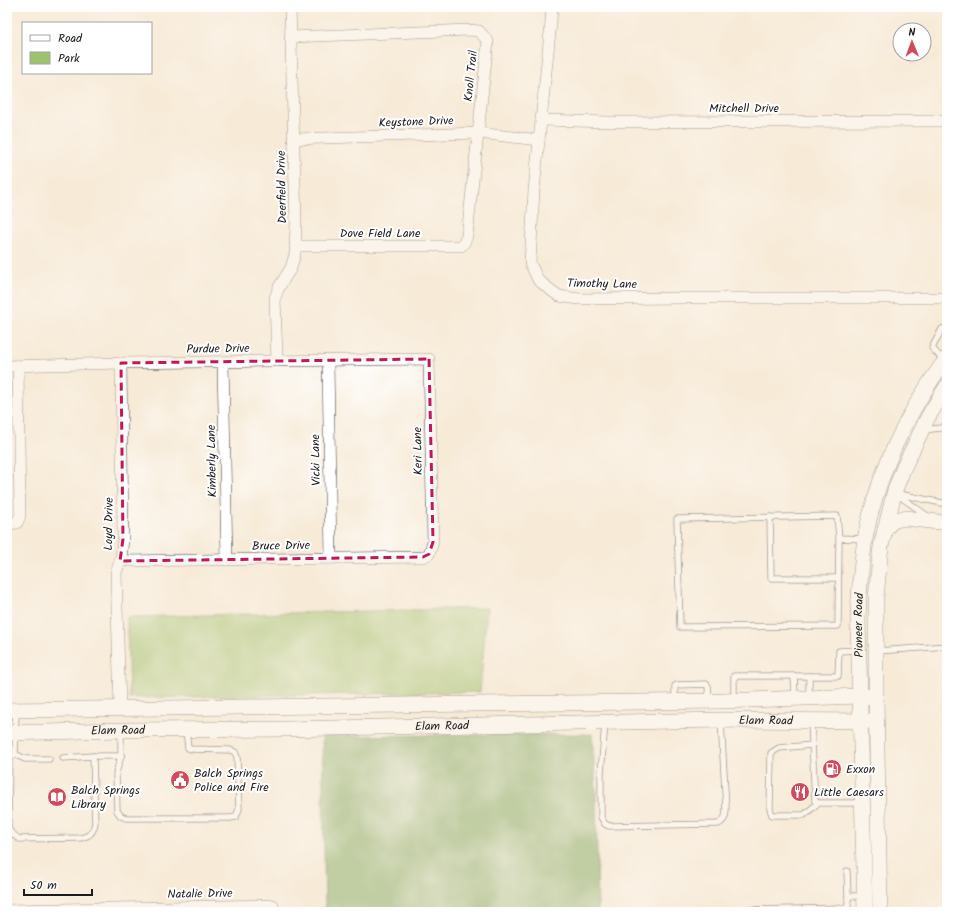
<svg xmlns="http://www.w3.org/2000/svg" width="954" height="919" viewBox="0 0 954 919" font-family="Kalam,sans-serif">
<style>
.green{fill:#9dc26d;stroke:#5c6f44}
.forest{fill:#7ea860;stroke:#4d623e}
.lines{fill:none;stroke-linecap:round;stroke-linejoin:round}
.service-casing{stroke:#3d3b38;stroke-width:7}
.minor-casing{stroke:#3d3b38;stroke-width:12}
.secondary-casing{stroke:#3d3b38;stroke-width:16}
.service{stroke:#fff;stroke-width:5.5}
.minor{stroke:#fff;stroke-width:11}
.secondary{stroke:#fff;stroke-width:15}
.marked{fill:none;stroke:#c2185b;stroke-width:3;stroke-dasharray:8 5;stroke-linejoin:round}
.labels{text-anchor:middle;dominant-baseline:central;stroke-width:4;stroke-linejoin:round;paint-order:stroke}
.street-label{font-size:12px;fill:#1c1c1c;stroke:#fff}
.poi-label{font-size:12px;fill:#1c1c1c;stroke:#fff;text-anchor:start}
</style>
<rect width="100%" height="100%" fill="#fff"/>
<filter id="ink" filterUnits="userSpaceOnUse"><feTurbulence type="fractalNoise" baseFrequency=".025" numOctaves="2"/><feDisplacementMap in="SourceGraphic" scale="8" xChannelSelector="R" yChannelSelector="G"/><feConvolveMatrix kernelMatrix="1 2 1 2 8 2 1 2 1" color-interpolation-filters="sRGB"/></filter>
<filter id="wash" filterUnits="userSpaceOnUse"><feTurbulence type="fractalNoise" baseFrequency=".012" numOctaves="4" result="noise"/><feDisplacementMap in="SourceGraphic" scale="16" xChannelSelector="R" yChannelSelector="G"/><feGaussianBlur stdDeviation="0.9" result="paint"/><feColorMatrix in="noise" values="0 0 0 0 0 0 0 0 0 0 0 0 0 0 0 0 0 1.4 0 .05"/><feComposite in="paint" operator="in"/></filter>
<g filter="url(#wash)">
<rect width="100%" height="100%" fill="#f7ebd8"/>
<polygon class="green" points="487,608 480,692 129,698 127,617"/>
<polygon class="forest" points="592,734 596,789 598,912 325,912 322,736"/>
</g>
<g filter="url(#ink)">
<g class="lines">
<g class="service-casing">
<g id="service">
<polyline points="944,361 932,348 942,329 947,327"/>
<polyline points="923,430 941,428 947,425"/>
<polyline points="895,493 929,517"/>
<polyline points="899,494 947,504"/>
<polyline points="770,517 771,578 838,578"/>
<polyline points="839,538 837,516 677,519 680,627 838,626 839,538 865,539"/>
<polyline points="878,651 947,646"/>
<polyline points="794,676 795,697"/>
<polyline points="809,676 809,698"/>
<polyline points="734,700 734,676 838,676 839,651 858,650"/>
<polyline points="675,701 675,686 677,685 706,684 708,686 709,701"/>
<polyline points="811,722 815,801 818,803 862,803"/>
<path d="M605,723L601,773V817L605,824L609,826L718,824C725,821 726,816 726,808L721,721"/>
<polyline points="121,730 121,756 116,773 117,811 121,816 126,818 230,818 236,817 239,809 237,757 235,752 230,750 191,749 188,748 186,730"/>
<polyline points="812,745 779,748 771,753 770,809 772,815 804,815 818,803"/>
<polyline points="15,754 25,759 49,759"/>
<polyline points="7,757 9,759 15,754 16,711"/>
<polyline points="63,758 93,756"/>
<path d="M7,759H9L8,826L10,832L19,839L80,838C90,836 93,833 95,823L93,756H121"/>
<polyline points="847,871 848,896"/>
<polyline points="737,910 848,908 848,896 864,896"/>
</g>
</g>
<g class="minor-casing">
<g id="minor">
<polyline points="552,7 551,22 534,190 530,263 538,280 552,291 559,296 579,299 679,298 947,298"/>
<polyline points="290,37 470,30 479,31 488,41 467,236 464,243 461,246 295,246"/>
<polyline points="541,120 610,122 947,121"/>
<polyline points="293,139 478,133 539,140"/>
<polyline points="277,361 275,298 279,287 291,268 295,254 296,223 290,7"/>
<polyline points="328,361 331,558"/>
<polyline points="223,362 227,560"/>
<polyline points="7,366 121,363 429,359 433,542 429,554 423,557 120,561"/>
<polyline points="7,524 17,523 20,516 18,366"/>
<polyline points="120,709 116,573 121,558 123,539 121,363"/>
<polyline points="7,910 273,905 273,912"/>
</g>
</g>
<g class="secondary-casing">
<g id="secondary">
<polyline points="885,529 894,520 906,518 938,522"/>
<polyline points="7,710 722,701 859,696 876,697"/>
<path id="s1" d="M7,733L121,730L285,729L721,720L876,721"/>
<path id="s2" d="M865,912L858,618C859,592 861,565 865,539C877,474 908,410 947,358"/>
<polyline points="880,912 876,697 876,598 881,546 895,490 904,467 928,417 947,386"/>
</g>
</g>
<use href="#service" class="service"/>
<use href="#minor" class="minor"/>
<use href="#secondary" class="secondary"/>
</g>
</g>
<path d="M0 0H954V919H0ZM429,359L433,542L429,554L423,557L120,561L123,539L121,363Z" fill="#f7ebd8" fill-opacity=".55" fill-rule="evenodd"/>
<path class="marked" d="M429,359L433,542L429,554L423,557L120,561L123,539L121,363Z"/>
<defs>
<g id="fuel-disc" transform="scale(1)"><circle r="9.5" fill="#d1495b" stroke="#fff"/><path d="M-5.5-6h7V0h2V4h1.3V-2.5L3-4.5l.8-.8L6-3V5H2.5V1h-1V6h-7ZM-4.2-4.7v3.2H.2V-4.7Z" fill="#fff"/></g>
<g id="civic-disc" transform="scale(1)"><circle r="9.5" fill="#d1495b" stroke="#fff"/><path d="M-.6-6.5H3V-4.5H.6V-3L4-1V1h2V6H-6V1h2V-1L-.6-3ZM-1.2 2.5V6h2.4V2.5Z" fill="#fff"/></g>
<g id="restaurant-disc" transform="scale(1)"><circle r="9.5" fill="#d1495b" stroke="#fff"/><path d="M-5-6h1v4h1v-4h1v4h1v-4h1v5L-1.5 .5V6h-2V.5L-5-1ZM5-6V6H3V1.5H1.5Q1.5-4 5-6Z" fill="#fff"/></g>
<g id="library-disc" transform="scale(1)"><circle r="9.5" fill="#d1495b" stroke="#fff"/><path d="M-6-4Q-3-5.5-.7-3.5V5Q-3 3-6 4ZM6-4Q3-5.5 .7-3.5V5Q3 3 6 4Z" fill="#fff"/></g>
</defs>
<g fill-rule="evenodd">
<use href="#fuel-disc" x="832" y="769"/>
<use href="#civic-disc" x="180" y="780"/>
<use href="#restaurant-disc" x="800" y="792"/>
<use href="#library-disc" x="57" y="797"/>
</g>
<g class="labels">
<g class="street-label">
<text transform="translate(471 76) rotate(-84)">Knoll Trail</text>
<text x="744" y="108">Mitchell Drive</text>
<text transform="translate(416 122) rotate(-2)">Keystone Drive</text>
<text transform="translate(282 187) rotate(-91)">Deerfield Drive</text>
<text x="380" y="233">Dove Field Lane</text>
<text transform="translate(602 284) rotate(1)">Timothy Lane</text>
<text transform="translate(218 349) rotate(-1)">Purdue Drive</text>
<text transform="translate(418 451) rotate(-91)">Keri Lane</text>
<text transform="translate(316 460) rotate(-91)">Vicki Lane</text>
<text transform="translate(212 461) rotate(-91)">Kimberly Lane</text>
<text transform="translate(109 524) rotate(-89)">Loyd Drive</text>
<text transform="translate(281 546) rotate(-1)">Bruce Drive</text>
<text stroke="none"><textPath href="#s2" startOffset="287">Pioneer Road</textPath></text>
<text stroke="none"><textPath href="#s1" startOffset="759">Elam Road</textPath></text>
<text stroke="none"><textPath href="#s1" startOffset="435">Elam Road</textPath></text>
<text stroke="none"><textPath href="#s1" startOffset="111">Elam Road</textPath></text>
<text transform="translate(200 894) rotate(-1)">Natalie Drive</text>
</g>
<g class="poi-label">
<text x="846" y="769">Exxon</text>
<text x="194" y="773">Balch Springs<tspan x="194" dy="14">Police and Fire</tspan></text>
<text x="71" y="790">Balch Springs<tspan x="71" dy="14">Library</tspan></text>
<text x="814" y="792">Little Caesars</text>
</g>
</g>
<rect width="954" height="919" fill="none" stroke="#fff" stroke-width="24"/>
<rect x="22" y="22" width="130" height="52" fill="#ffffff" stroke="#a4a4a4"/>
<rect x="30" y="35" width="20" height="6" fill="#ffffff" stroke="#a4a4a4"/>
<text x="58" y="42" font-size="12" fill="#1c1c1c">Road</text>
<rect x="30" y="52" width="20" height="12" fill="#9dc26d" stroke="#a4a4a4"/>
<text x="58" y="62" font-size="12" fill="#1c1c1c">Park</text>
<g transform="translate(912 42) rotate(359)"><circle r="19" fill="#ffffff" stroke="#a4a4a4"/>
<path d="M0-3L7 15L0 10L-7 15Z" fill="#d1495b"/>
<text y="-6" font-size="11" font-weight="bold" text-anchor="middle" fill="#1c1c1c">N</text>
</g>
<path d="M24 889v6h68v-6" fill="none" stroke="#1c1c1c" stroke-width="2"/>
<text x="30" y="889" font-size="12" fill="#1c1c1c" stroke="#ffffff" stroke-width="3" paint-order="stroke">50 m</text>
</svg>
